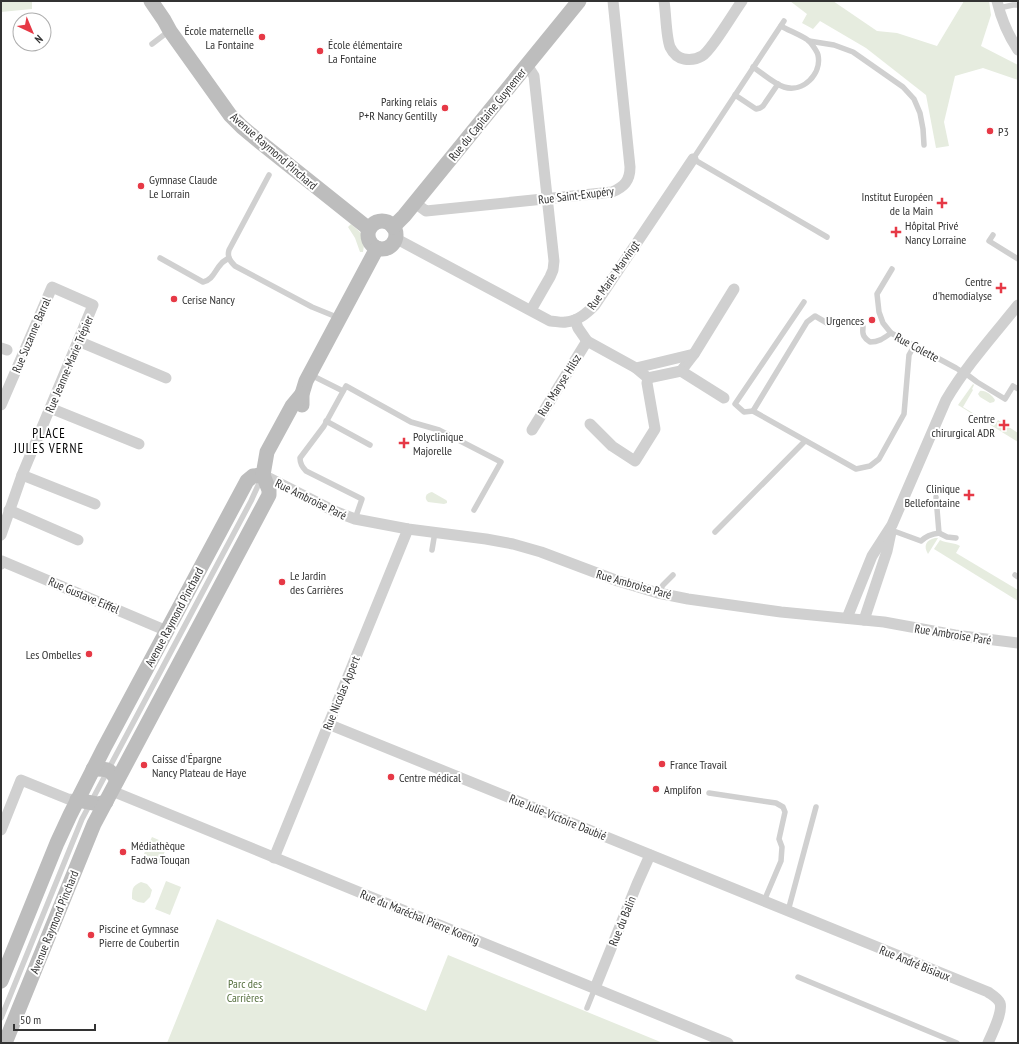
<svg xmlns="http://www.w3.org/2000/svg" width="1019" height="1044" viewBox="0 0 1019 1044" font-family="'PT Sans Narrow',sans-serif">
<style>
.green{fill:#e6ecdf}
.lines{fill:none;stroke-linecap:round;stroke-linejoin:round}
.lane{stroke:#d0d0d0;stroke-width:5.5}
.street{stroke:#d0d0d0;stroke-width:11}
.secondary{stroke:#bdbdbd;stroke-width:15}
.poi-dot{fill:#e63946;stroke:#fff;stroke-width:1.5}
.labels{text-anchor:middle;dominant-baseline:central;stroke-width:4;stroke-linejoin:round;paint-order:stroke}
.poi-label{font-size:12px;fill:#333;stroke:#fff;text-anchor:start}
.street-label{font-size:12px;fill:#333;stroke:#fff}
.park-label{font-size:12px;fill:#56703f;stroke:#fff}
.neighbourhood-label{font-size:13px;letter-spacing:1px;fill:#000;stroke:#fff}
</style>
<rect width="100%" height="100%" fill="#fff"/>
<g class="green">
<polygon points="1,1 30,1 32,2 32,9 1,12"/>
<polygon points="790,1 833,1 877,31 897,33 937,46 964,1 989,1 991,15 981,46 1018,65 1018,80 983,68 955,76 944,122 949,146 936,148 926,95 866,48 820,21 813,29 802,23 807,14"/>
<polygon points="351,224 361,233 364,245 363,252 360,252 355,238 348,227"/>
<polygon points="973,384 974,385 972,389 973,390 963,407 994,426 998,420 1018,433 1018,442 958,405"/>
<path d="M980,391C985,390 992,395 995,400L994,402L990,403L980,397L978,394Z"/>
<path d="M432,492L446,500L447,501V503L444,504L428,502C423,497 427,493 432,492Z"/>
<path d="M935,538H938L928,554C923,546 926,540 935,538Z"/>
<path d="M940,540C948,544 954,542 960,546L956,553L1018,590V601L934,549Z"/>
<polygon points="152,837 168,844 160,863 143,856"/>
<polygon points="166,881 181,887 170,915 155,909"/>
<path d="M141,882L147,884L152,890L150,897L144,903L138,902L132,899C132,889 132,886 141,882Z"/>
<polygon points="217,919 426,1011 448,955 663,1043 167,1043"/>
</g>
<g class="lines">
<g class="lane">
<polyline points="999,8 1013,5 1018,5"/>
<polyline points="784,21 693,159 827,237"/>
<polyline points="809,41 834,45 853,52 903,87 914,99 920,113 923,129 924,145"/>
<polyline points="152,44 169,31"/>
<path d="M753,67C762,73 774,84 784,87C803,93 822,74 818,55C817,51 813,46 810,42C806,37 787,30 781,26"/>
<polyline points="735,95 756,109 760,108 763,106 778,84"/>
<path d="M269,175L229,250C227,257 230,261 235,266L312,307L339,318"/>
<polyline points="993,235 989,241 1018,259"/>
<path d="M160,258L203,282C213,280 215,270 221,264C223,261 226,260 229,258"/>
<polyline points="892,269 877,294 879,312 883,323 891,333 956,368 964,373"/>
<polyline points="827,323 815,316 807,322 753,411 856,469 870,466 879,459 904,414 909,355 914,346"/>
<path d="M863,327C862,335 864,338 870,342C879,342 884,338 891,333"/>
<polyline points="965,373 977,382 1005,399 1013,386 1018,389"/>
<polyline points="311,375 343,391"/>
<polyline points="753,411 744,412 735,404 804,302"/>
<polyline points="326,421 370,445"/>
<polyline points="936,497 939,533"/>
<path d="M355,519L362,499L306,471C302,467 300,464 300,458L324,426L346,386L411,422L439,430L501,462L474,510"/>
<path d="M891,530L921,541C926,536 932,534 939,533L947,537L956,538"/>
<polyline points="715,532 805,441"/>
<polyline points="432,550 435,532"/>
<polyline points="1015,575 1018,577"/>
<polyline points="658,593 663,585 673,575"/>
<polyline points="709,793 776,803 783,807 785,812 779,839 782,847 781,861 764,901"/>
<polyline points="788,911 816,807"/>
<polyline points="798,977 957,1043"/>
<polyline points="587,1008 595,988"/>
<polyline points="1,1018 82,819 251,501 261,479"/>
</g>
<g class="street">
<path d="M664,1C666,13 666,37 670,47C673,53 678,58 684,59C690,60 697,59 702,56C711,51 734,12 742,1"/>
<path d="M997,1C1001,18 1008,35 1018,50"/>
<polyline points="527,65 534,76 554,261 553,270 550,277 531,310"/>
<path d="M415,203L426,211L612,192C624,187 630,181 630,167L613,1"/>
<path d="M395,238L550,321C555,321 561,323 566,322C578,321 587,313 595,305L693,159"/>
<polyline points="575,320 578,328 587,341 636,368 648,378 681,371 694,354 734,289"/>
<polyline points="78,341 166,378"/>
<polyline points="1,348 7,350"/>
<polyline points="636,368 694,354"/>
<polyline points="681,371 724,398"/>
<polyline points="1,405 52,287 93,305 22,475 1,535"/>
<polyline points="50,408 139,444"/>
<polyline points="590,424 612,446 635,461 655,429 647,383 648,378"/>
<polyline points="532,430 587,341"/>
<polyline points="22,475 95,504"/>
<polyline points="263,475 334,511 355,519 408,529 486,539 513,544 541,552 618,581 658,593 688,599 781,612 884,622 955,635 1018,643"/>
<polyline points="9,510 78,540"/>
<polyline points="1,564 2,561 167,631"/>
<path d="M847,618L872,556L892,525L946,400C966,366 993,336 1018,305"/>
<polyline points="864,620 887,551 891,532"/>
<path d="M328,724L988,992C992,995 998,998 1000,1003C1003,1012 992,1034 988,1043"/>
<polyline points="112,791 728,1043"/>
<polyline points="1,830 21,780 68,799 77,800"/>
<polyline points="274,858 408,529"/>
<polyline points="595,988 637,884 650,855"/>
</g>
<g class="secondary">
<polyline points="151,1 164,20 170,31 230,115 242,127 260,142 369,229"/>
<circle cx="382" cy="235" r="14"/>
<polyline points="393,227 404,216 579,1"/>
<polyline points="302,405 302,394 306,381 377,248"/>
<path d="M93,769C106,769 110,768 117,780"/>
<polyline points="77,800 98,804 106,802"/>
<polyline points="1,981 57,843 70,815 104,748 247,481 253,476 263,475"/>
<polyline points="5,1043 94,824 269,495 269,490 263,475 267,452 292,406 302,394"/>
</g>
</g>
<g class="poi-dot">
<circle cx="262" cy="37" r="4"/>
<circle cx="320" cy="51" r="4"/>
<circle cx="445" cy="108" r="4"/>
<circle cx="990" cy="131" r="4"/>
<circle cx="141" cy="186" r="4"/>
<path d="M940 197h4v4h4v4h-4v4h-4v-4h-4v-4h4z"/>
<path d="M894 226h4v4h4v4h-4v4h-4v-4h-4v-4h4z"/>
<path d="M999 282h4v4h4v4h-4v4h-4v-4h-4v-4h4z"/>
<circle cx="174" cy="299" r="4"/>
<circle cx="872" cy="320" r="4"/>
<path d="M1002 419h4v4h4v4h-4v4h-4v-4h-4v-4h4z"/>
<path d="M402 437h4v4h4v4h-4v4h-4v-4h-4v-4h4z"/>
<path d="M967 489h4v4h4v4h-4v4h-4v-4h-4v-4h4z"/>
<circle cx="282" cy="582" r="4"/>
<circle cx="89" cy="654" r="4"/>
<circle cx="662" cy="764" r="4"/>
<circle cx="144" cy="765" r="4"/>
<circle cx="391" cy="777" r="4"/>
<circle cx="656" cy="789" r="4"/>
<circle cx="123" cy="852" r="4"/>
<circle cx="91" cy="935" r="4"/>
</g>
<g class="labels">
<g class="poi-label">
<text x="254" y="30" text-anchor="end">École maternelle<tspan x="254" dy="14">La Fontaine</tspan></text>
<text x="328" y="44">École élémentaire<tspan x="328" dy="14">La Fontaine</tspan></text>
<text x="437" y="101" text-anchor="end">Parking relais<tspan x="437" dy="14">P+R Nancy Gentilly</tspan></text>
<text x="998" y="131">P3</text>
<text x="149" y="179">Gymnase Claude<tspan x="149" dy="14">Le Lorrain</tspan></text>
<text x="933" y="196" text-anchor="end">Institut Européen<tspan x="933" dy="14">de la Main</tspan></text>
<text x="905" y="225">Hôpital Privé<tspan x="905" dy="14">Nancy Lorraine</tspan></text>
<text x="992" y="281" text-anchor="end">Centre<tspan x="992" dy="14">d'hemodialyse</tspan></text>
<text x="182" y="299">Cerise Nancy</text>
<text x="864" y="320" text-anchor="end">Urgences</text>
<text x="995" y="418" text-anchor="end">Centre<tspan x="995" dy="14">chirurgical ADR</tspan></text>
<text x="413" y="436">Polyclinique<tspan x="413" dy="14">Majorelle</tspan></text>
<text x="960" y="488" text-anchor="end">Clinique<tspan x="960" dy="14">Bellefontaine</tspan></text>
<text x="290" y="575">Le Jardin<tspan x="290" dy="14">des Carrières</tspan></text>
<text x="81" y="654" text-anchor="end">Les Ombelles</text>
<text x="152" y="758">Caisse d'Épargne<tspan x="152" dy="14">Nancy Plateau de Haye</tspan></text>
<text x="670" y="764">France Travail</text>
<text x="399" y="777">Centre médical</text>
<text x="664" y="789">Amplifon</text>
<text x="131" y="845">Médiathèque<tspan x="131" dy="14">Fadwa Touqan</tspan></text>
<text x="99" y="928">Piscine et Gymnase<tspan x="99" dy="14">Pierre de Coubertin</tspan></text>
</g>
<g class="street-label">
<text transform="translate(487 114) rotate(-51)">Rue du Capitaine Guynemer</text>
<text transform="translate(274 151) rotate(41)">Avenue Raymond Pinchard</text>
<text transform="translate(576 195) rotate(-7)">Rue Saint-Exupéry</text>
<text transform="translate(613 275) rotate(-55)">Rue Marie Marvingt</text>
<text transform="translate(31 335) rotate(-67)">Rue Suzanne Barral</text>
<text transform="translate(917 347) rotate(28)">Rue Colette</text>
<text transform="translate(69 364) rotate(-67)">Rue Jeanne-Marie Trépier</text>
<text transform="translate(559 385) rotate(-58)">Rue Maryse Hilsz</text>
<text transform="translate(311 499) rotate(26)">Rue Ambroise Paré</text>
<text transform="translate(634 584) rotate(16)">Rue Ambroise Paré</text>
<text transform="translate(84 595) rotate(23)">Rue Gustave Eiffel</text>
<text transform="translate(174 617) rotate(-62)">Avenue Raymond Pinchard</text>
<text transform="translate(953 634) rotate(9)">Rue Ambroise Paré</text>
<text transform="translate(341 693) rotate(-68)">Rue Nicolas Appert</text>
<text transform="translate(558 817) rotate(22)">Rue Julie-Victoire Daubié</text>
<text transform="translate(420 917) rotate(22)">Rue du Maréchal Pierre Koenig</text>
<text transform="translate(622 921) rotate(-68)">Rue du Balin</text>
<text transform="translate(54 922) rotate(-68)">Avenue Raymond Pinchard</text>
<text transform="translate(915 963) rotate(22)">Rue André Bisiaux</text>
</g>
<g class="park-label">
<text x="245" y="983">Parc des<tspan x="245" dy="14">Carrières</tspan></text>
</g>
<g class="neighbourhood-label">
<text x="49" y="433">PLACE<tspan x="49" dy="15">JULES VERNE</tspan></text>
</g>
</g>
<rect width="1019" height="1044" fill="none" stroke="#333333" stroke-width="4"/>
<g transform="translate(32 32) rotate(136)"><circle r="19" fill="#ffffff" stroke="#adadad"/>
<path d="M0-3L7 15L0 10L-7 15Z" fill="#e63946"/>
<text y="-6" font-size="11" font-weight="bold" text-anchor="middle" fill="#333333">N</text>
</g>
<path d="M14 1024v6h81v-6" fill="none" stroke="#333333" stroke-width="2"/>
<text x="20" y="1024" font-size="12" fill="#333333" stroke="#ffffff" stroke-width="3" paint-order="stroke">50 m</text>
</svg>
